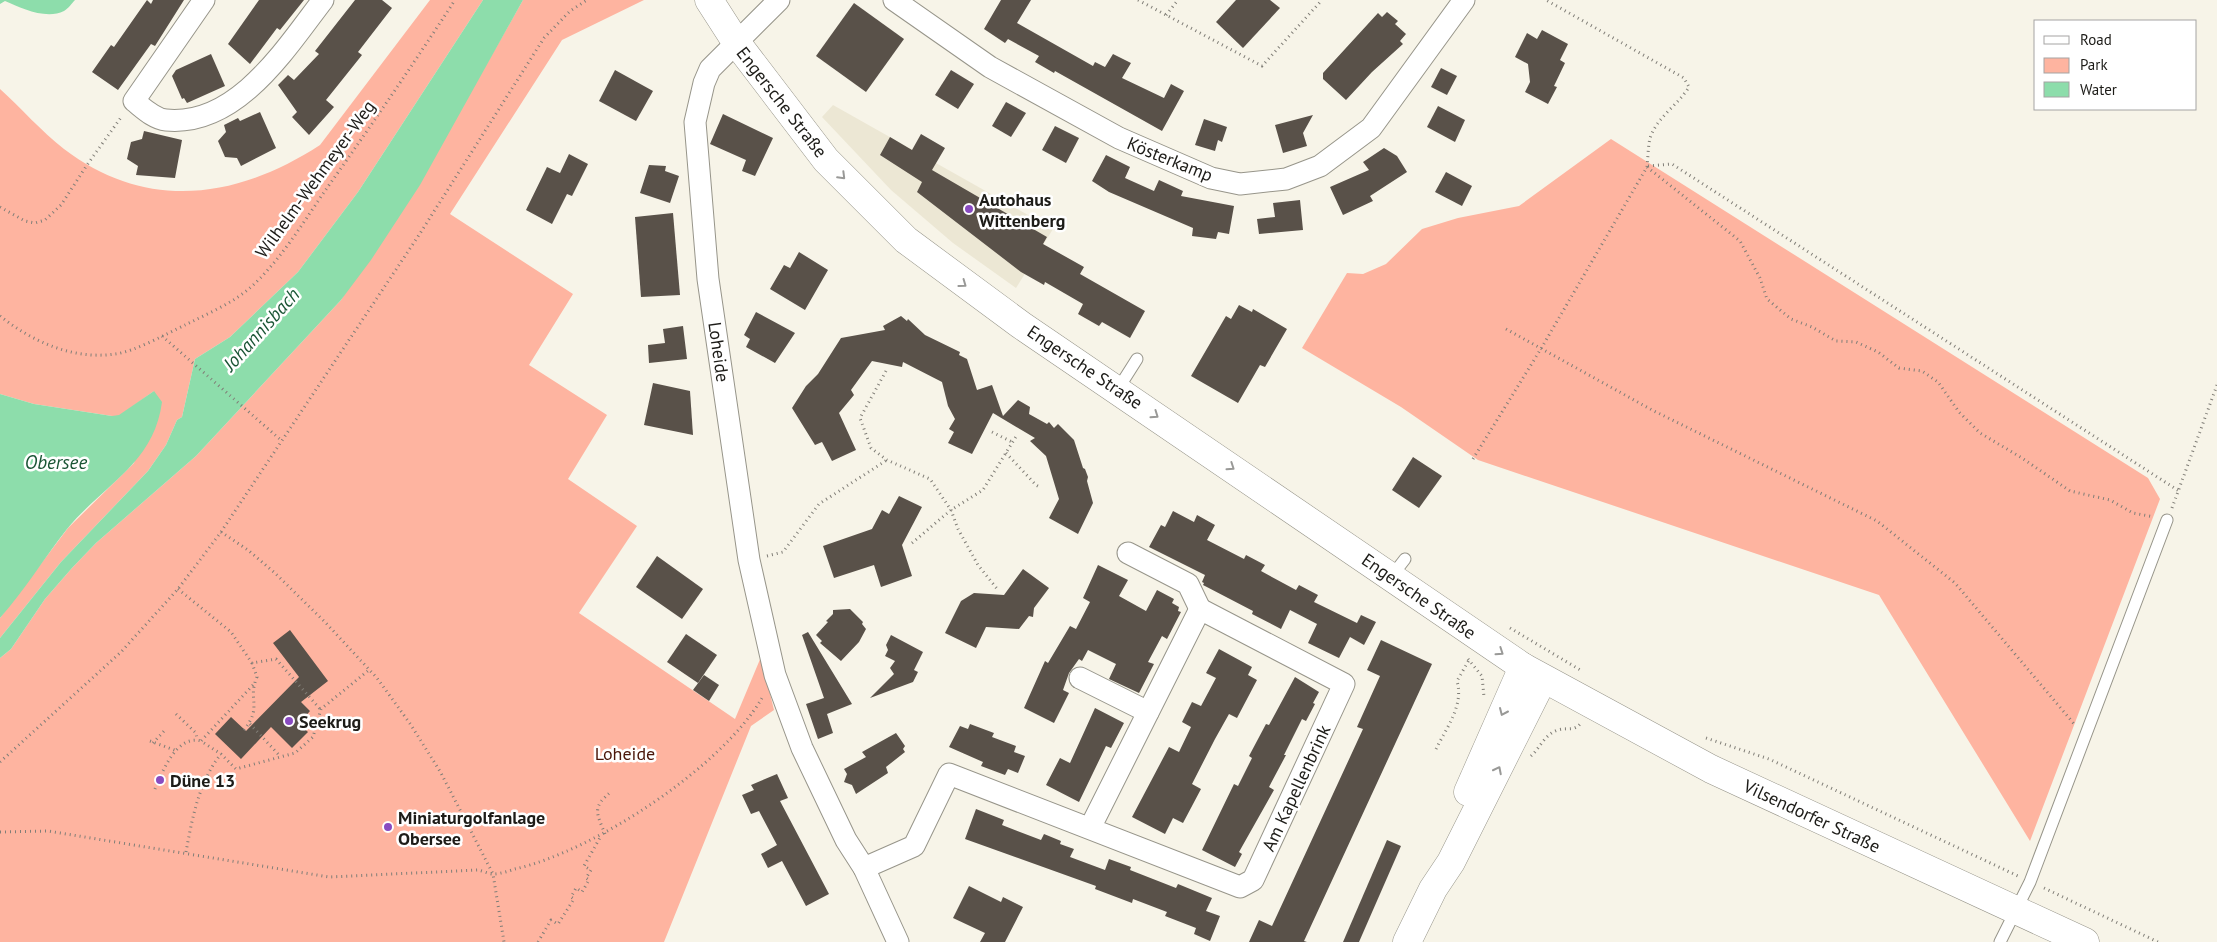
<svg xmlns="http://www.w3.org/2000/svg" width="2217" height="942" viewBox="0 0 2217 942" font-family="'PT Sans',sans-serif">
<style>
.built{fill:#ece7d4}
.green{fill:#feb4a0}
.water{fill:#8dddab}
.building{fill:#595149}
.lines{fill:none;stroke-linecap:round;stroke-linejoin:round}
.lane-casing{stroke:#97958a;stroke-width:13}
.street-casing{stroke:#97958a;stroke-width:23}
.secondary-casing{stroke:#97958a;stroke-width:29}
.path{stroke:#807e77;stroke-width:3;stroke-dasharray:1 4;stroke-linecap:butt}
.lane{stroke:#fff;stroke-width:11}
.street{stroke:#fff;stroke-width:21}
.secondary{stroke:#fff;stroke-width:28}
.oneway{stroke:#999997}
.poi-dot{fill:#894bc1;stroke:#fff;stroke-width:2}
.labels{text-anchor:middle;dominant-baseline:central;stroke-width:5;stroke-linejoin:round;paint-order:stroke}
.street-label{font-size:18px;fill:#1d1c18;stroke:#fff}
.poi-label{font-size:18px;font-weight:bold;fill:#1d1c18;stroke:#fff;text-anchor:start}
.park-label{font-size:18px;fill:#4a1609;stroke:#fff}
.water-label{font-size:19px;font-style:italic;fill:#1a5535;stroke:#fff}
</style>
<rect width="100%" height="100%" fill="#f7f4e8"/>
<polygon class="built" points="833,105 1053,229 1016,288 953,243 891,190 822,117"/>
<g class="green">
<path d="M430,0H483L358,192L298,272L230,337L195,359L182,417L177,420L166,445L148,471L61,562L0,638V618L68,528L134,463L154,391L119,416H112L34,404L0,394V89C21,108 41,131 64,149C147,212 237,199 320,145Z"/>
<polygon points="523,0 644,0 562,40 450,214 573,294 529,365 607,415 568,479 637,526 579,613 735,719 761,657 774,710 751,726 664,942 0,942 0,658 11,649 45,599 72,568 96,543 196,456 341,300 477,81"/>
<polygon points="1611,139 2148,478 2160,499 2030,841 1879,595 1478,460 1401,407 1302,348 1347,273 1363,274 1386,264 1422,229 1458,218 1519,206"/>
</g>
<g class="water">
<path d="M0,0H75C72,3 68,9 64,11C46,20 21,8 5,1L0,4Z"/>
<polygon points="483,0 523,0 420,185 371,260 341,300 196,456 96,543 72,568 45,599 11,649 0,658 0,638 61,562 148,471 166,445 177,420 182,417 195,359 230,337 298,272 358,192"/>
<path d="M154,391L162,402C154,464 103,485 67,529C44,558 25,590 0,618V394L34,404L112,416L119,415Z"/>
</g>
<g class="building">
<polygon points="147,0 151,4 153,0 184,0 155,46 151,44 118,90 92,72 111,45 114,47"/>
<polygon points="259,0 304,0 280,30 277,28 250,64 228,44"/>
<polygon points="355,0 382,0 392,8 358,52 362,55 326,100 334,107 309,135 292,117 297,112 278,85 288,75 294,80 319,54 315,51"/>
<polygon points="1001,0 1031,0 1017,23 1093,66 1095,62 1105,67 1113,54 1131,63 1122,78 1164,98 1171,84 1184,91 1162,131 1055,71 1054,73 1035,62 1039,56 1008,39 1005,43 984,29"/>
<polygon points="1236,0 1270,0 1280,8 1243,48 1216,22"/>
<polygon points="854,3 904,39 866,92 816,56"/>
<polygon points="1387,12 1398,21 1395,24 1406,34 1400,41 1403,44 1372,72 1346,100 1323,79 1323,73 1378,13 1382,17"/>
<polygon points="1542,30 1568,44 1560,60 1565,63 1554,86 1557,87 1548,104 1525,92 1530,82 1528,64 1515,57 1527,33 1537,39"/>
<polygon points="211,54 225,86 187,103 184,98 182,99 172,76 176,70"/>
<polygon points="1441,68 1457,76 1447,95 1431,87"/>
<polygon points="615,70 653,91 636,121 599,101"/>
<polygon points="951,70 974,84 958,109 935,95"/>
<polygon points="1006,102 1026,113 1011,137 992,126"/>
<polygon points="1438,106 1465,120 1455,142 1427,127"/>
<polygon points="260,112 276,148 241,166 237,158 225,157 218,141 226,132 224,125 238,118 240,121"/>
<polygon points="723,114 773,138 755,176 742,171 746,160 710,144"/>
<polygon points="1313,115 1303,133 1307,146 1283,153 1275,125"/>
<polygon points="1204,119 1227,127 1222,142 1218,140 1215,151 1195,145"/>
<polygon points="1055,126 1079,138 1066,163 1042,150"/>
<polygon points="144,131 182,140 175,178 136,175 138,166 127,159 131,142 142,139"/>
<polygon points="921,134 945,148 932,170 1047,237 1043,244 1084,267 1080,274 1145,311 1130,338 1102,322 1099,326 1078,314 1083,304 1045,282 1044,285 1021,272 917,192 922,182 880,155 890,137 912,150"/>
<polygon points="1384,148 1397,156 1407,172 1370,196 1373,201 1343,215 1330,187 1369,170 1363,162"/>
<polygon points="569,154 588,164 572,196 567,194 552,224 526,210 547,167 560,173"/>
<polygon points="1106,155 1130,167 1125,178 1154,191 1159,180 1183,191 1181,196 1234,206 1229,234 1218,232 1216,239 1192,236 1193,228 1109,192 1092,181"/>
<polygon points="649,165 666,166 665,171 679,176 670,203 640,193"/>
<polygon points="1446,172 1472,186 1462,206 1435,192"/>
<polygon points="1300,200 1303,230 1259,234 1257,219 1275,217 1273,203"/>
<polygon points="673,213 680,295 641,297 635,217"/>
<polygon points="799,252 828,270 805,310 770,289 784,265 790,268"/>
<polygon points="1239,305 1252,312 1253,309 1287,329 1265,367 1260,365 1238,403 1191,376 1226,316 1231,319"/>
<polygon points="756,312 795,333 775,363 746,347 750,339 744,335"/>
<polygon points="901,316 907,321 908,319 925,335 960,352 959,355 967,359 977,390 992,385 1003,416 1018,400 1030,407 1029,414 1047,424 1049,422 1054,428 1058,424 1074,440 1083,468 1085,469 1088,477 1087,481 1093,503 1078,534 1049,518 1059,499 1046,456 1030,441 1035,438 993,413 972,454 948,443 954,432 949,429 955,419 948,406 942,382 903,362 902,367 872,361 851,390 854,395 839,413 856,450 832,461 822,442 815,445 792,408 806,386 818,374 841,338 885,330 883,326"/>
<polygon points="683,326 687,359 649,363 648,345 665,343 663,329"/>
<polygon points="653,383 690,391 693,435 644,425"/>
<polygon points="1413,457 1442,476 1419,508 1392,490"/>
<polygon points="899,496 922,507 902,545 912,576 881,587 874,565 834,578 823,546 872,529 882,510 889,514"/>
<polygon points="1173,511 1194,522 1197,515 1215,525 1207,540 1244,559 1246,555 1265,565 1261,571 1296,590 1299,585 1318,595 1314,602 1357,623 1361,615 1376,622 1364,645 1350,637 1339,658 1308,643 1317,624 1290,610 1281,629 1252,614 1253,611 1203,585 1204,583 1202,582 1205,575 1149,547 1161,525 1165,527"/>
<polygon points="657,556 703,589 682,619 636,587"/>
<polygon points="1098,565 1128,580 1119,596 1146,611 1157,590 1174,599 1172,603 1179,607 1178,611 1181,612 1167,639 1162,636 1148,662 1154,664 1139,693 1109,679 1116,664 1088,650 1082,661 1079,659 1069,673 1063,690 1069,693 1054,723 1024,708 1045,661 1048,663 1070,626 1076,629 1090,602 1083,598"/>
<polygon points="1023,569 1049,588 1034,608 1033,617 1029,616 1019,629 986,627 976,648 945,633 961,601 974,593 1004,595"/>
<polygon points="850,609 863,622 862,624 866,629 859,642 841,661 820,643 822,641 816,635 828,622 826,621 833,614 833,610"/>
<polygon points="290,630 328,681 301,702 310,711 299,724 308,732 292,748 271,727 241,759 215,734 231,717 246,731 299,677 273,643"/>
<polygon points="808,632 852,704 827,714 833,733 818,739 806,704 824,698 802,635"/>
<polygon points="686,634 717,655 698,683 667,662"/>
<polygon points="891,635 923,652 914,670 918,672 913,682 870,698 894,674 890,668 895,661 885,656 888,650 886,645"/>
<polygon points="1381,640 1432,664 1304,941 1307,942 1249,942 1259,920 1272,926 1363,729 1357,727 1380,676 1367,670"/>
<polygon points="1219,649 1252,667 1248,675 1257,680 1237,718 1229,714 1215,739 1192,784 1201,789 1183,823 1173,818 1165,834 1132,817 1169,747 1179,752 1191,727 1182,722 1192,702 1201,706 1216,678 1206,673"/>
<polygon points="704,675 719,685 709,701 693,690"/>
<polygon points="1295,677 1319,692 1313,703 1315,704 1306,721 1302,719 1284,755 1286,755 1269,787 1274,790 1239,852 1242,854 1235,867 1202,850 1234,784 1238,786 1252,758 1249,756 1266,724 1269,725"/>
<polygon points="1095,708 1124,723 1111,748 1106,746 1079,802 1046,785 1060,758 1070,763"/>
<polygon points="970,724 994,733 992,737 1016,746 1014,752 1025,756 1018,773 1008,769 1005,775 981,766 983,762 949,747 960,726 968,729"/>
<polygon points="896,733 905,746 903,749 905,752 886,767 888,773 856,794 852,785 844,782 847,774 844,769 866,757 862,752"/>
<polygon points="777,774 788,798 780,801 829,894 806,906 782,861 768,868 761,854 777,845 759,811 751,814 742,795 754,790 751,785"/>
<polygon points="976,809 1004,820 1002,825 1041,840 1044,834 1061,841 1060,844 1074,849 1070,857 1105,870 1109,859 1131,867 1130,870 1176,888 1178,884 1212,898 1206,911 1220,916 1210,941 1194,934 1196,928 1165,916 1167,912 1133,899 1132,903 1095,889 1096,886 965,839"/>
<polygon points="1387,840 1401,846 1359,942 1343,942"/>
<polygon points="969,886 1001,902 1003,897 1023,907 1005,942 980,942 985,933 953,918"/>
</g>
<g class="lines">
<g class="lane-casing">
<g id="lane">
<polyline points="1118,389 1137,359"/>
<polyline points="1391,577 1405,559"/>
<polyline points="2000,942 2030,882 2167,520"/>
</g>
</g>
<g class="street-casing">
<g id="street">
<path d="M204,0L134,101C143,108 154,119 166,120C237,127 286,48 323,0"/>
<polyline points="779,0 710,69 704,83 695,122 708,279 749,560 775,675 802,748 846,840 864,868 898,942"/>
<polyline points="894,0 990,67 1119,138 1211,178 1240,184 1286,179 1320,166 1371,128 1464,0"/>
<polyline points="1128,553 1188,584 1200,609"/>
<polyline points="1080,678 1148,712"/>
<polyline points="864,868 914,846 949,774 1240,887 1253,880 1344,684 1200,609 1090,828"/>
</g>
</g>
<g class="secondary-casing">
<g id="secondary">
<polyline points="709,0 736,42 826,160 906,240 1021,325 1523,667 1711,769 2085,942"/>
<polyline points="1468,792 1523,667"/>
<polyline points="1407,942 1433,889 1451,862 1543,679"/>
</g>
</g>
<g class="path">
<polyline points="1138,0 1262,66 1322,0"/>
<polyline points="1166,15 1178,0"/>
<polyline points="1648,166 1672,164 2179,491"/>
<polyline points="1647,167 1740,241 1760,278 1767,299 1791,319 1812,327 1836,341 1856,342 1878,352 1899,368 1922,371 1938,382 1959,412 1980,433 2022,458 2070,491 2110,500 2133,513 2154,517"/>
<polyline points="0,207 25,221 35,223 45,220 61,205 87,165 122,116"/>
<path d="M0,316C33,342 73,360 115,354C134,352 168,333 185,325C207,314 233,303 251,287C281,260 304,221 327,188C371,126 414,63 455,0"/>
<polyline points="1506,329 1652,410 1877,521 1955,583 2075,725"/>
<polyline points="162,336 282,441"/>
<polyline points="886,371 860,418 871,448 887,460 930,479 951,510 958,529 978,565 998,590"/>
<polyline points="992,432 1012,442"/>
<polyline points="1006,453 1036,485 1041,488"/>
<path d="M1473,459L1542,347L1647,167C1648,158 1648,147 1650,138C1657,117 1678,105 1689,87L1684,78L1546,0"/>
<polyline points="2172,508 2217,385"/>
<polyline points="221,532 248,550 275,573 325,622 377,678 411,725 441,773 493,874 504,942"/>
<polyline points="912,543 951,510 983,490 1017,435"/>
<polyline points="767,556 783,552 819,504 887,460"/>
<polyline points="178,589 231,632 252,663 276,659 320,709"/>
<polyline points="1510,628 1582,671"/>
<polyline points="1468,659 1482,676 1484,697"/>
<polyline points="253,685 201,741 221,754 236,769 295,753 313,737 321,709 369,670"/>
<polyline points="176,714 196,733 197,739"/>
<polyline points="250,724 280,756"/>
<path d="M244,730C263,706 247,700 257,677L252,663"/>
<polyline points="1706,738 1769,759 2018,876"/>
<polyline points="150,741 177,751"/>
<polyline points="153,743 164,731"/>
<path d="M1436,749C1447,727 1464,705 1457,681L1469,660"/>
<path d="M1531,756C1540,748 1545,734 1558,730C1567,727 1574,732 1581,723"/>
<polyline points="0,762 121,652 178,589 221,532 419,235 544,38 570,11 587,0"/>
<path d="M155,789C162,772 177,734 201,741"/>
<path d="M0,832L48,831L329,877L478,870C483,871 489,874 493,874C500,874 509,871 515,869C594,851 721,768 762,698"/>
<path d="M605,834C596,812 592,807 612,791"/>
<path d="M186,852C192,819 199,781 221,754"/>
<polyline points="2044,888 2158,942"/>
<polyline points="538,942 551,920 558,924 574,899 571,897 576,888 582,892 589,880 586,878 591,870 584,866 601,836"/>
</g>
<use href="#lane" class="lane"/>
<use href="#street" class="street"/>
<use href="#secondary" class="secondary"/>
</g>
<defs><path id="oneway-chevron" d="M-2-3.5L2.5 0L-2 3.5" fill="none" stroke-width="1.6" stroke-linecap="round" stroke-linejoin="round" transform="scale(1.25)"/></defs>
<g class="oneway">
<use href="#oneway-chevron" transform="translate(842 176) rotate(45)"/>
<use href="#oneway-chevron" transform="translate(963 284) rotate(36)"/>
<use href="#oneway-chevron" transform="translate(1155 415) rotate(35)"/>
<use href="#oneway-chevron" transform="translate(1231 467) rotate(34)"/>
<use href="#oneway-chevron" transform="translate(1500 652) rotate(34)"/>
<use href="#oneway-chevron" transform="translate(1503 712) rotate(114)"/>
<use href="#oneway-chevron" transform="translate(1498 770) rotate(-63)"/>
</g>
<g class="poi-dot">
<circle cx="969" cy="209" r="5"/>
<circle cx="289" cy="721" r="5"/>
<circle cx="160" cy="780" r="5"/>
<circle cx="388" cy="827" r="5"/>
</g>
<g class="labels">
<g class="street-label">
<text transform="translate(782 102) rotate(52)">Engersche Straße</text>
<text transform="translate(1170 159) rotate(22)">Kösterkamp</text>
<text transform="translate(315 179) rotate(-54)">Wilhelm-Wehmeyer-Weg</text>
<text transform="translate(719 352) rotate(82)">Loheide</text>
<text transform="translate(1085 367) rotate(34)">Engersche Straße</text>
<text transform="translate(1419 596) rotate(35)">Engersche Straße</text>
<text transform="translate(1296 788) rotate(-65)">Am Kapellenbrink</text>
<text transform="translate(1812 816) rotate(25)">Vilsendorfer Straße</text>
</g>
<g class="poi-label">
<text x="979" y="199">Autohaus<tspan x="979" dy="21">Wittenberg</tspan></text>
<text x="299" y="721">Seekrug</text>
<text x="170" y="780">Düne 13</text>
<text x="398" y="817">Miniaturgolfanlage<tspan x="398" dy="21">Obersee</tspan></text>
</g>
<g class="park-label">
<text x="625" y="753">Loheide</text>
</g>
<g class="water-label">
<text transform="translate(261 329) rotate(-48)">Johannisbach</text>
<text x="56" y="462">Obersee</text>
</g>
</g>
<rect x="2034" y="20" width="162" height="90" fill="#ffffff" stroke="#a5a4a3"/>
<rect x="2044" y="36" width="25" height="8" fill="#ffffff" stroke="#a5a4a3"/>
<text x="2080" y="45" font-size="15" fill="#1d1c18">Road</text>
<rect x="2044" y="58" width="25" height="15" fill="#feb4a0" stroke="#a5a4a3"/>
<text x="2080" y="70" font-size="15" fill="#1d1c18">Park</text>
<rect x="2044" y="82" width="25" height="15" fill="#8dddab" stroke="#a5a4a3"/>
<text x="2080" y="95" font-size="15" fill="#1d1c18">Water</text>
</svg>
